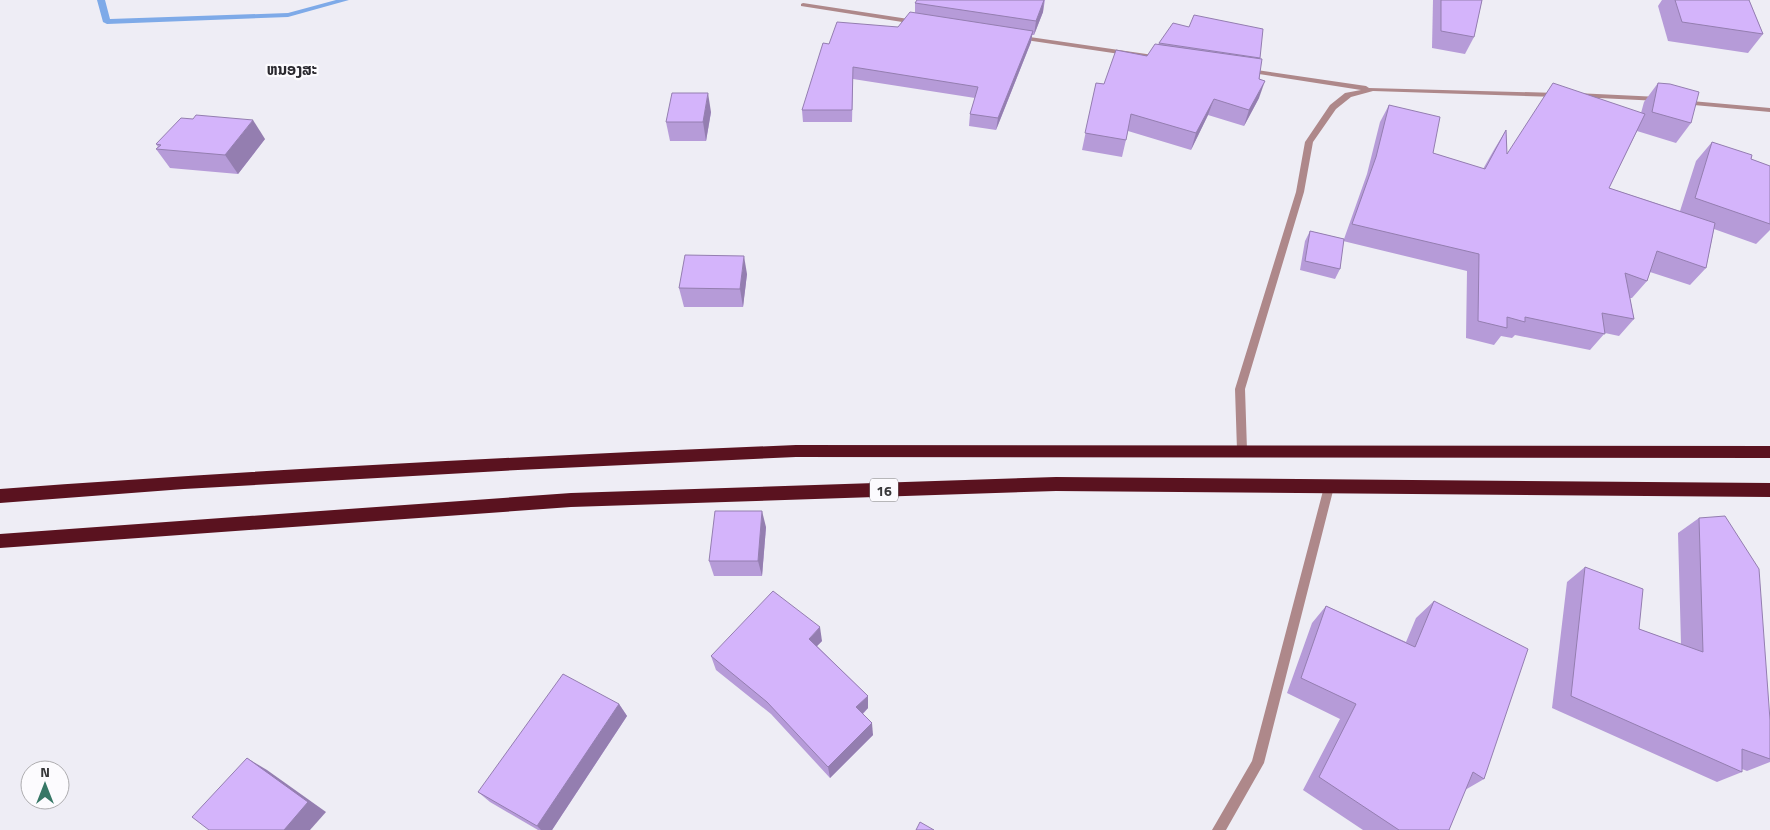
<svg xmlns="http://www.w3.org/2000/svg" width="1770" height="830" viewBox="0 0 1770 830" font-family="'Titillium Web','Noto Sans Lao',sans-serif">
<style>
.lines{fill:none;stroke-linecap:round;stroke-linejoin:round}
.stream{fill:#7eaae8;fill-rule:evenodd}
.street{fill:#ae888a;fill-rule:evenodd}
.highway{fill:#5a121f;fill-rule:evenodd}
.wall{fill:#b69bd8}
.shaded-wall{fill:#947eb0}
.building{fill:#d4b4fb;stroke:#947eb0}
.labels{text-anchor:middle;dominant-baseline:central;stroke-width:4.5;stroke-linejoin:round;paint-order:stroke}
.shield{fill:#fcfbfe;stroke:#737275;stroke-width:1}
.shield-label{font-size:14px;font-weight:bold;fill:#38383a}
.far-quarter-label{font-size:15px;font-weight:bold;fill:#29282e;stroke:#fcfbfe}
</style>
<rect width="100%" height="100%" fill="#eeedf5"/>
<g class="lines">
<polygon class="stream" points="97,0 105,0 110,19 288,13 336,0 349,0 288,17 107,24 103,22"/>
<g class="street">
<polygon points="803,3 915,20 919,22 915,24 801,6 801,4"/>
<polygon points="1016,35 1160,56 1164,58 1160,60 1019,39 1016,39"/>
<polygon points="1243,68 1366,86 1369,88 1557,93 1561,95 1557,97 1373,91 1351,97 1336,109 1313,142 1304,192 1245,389 1247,450 1246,453 1238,453 1237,450 1235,389 1296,192 1305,142 1330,105 1345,93 1361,90 1246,72 1243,72"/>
<polygon points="1576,93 1659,97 1663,99 1659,101 1579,97 1575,95"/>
<polygon points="1680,100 1770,108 1770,112 1683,104 1679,102"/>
<polygon points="1329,483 1333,484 1334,487 1264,763 1226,830 1212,830 1252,761 1324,487 1325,484"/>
</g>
<g class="highway">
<path d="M796,445L1770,446V458L796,457L518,470L184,489L0,503V489C265,469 530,456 796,445Z"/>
<polygon points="1056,477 1770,483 1770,497 1056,491 571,507 0,548 0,534 571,493"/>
</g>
</g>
<g class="wall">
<polygon points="917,0 1045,0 1043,12 1034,35 1032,35 1031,42 996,130 969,126 970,114 975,98 853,79 852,122 803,122 802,110 829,44 898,27 915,13 915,3"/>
<polygon points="1433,0 1482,0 1474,37 1465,54 1432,48"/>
<polygon points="1662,0 1749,0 1763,34 1748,53 1668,41 1658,6"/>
<polygon points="1159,43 1260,58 1259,98 1244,126 1208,115 1191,150 1128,131 1122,157 1082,150 1096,83 1104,84 1147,56"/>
<polygon points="1658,83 1691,123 1676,143 1637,131 1638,129 1609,188 1680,211 1696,161 1712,142 1751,159 1770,166 1770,230 1756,244 1714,229 1706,268 1690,285 1650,272 1647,281 1632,298 1630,298 1634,319 1619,336 1605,333 1590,350 1515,335 1512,338 1501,336 1494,345 1466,338 1467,271 1343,241 1340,269 1335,279 1300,270 1305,241 1310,231 1344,239 1367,174 1380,122 1389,105 1433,153 1483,169 1495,148 1506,130 1507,154 1641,113 1644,102"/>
<polygon points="711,112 706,141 670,141 666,122"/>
<polygon points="265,139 238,174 170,168 156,149 158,147 156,144"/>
<polygon points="747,274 743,307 684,307 679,288"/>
<polygon points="1699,518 1770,720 1770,762 1747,771 1742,769 1742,772 1717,782 1552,708 1567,582 1585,567 1639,629 1681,644 1678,533"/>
<polygon points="766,527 762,576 714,576 709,561"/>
<polygon points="1434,601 1484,779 1465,790 1449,830 1363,830 1303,790 1340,719 1287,693 1312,623 1326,606 1406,642 1416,618"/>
<polygon points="822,641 817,646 868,696 868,708 863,714 873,735 830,778 771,714 716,670 711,656"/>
<polygon points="619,704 627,716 552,830 538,830 490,802 478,792"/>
</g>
<g class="shaded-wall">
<polygon points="1044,0 1043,12 1034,35 1036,21"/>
<polygon points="1033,31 1031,42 996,130 998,118"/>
<polygon points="1265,81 1259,98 1244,126 1249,110"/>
<polygon points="708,93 711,112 706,141 703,122"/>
<polygon points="1214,99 1208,115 1191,150 1196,133"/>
<polygon points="253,120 265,139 238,174 225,155"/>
<polygon points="744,256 747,274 743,307 740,289"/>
<polygon points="762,511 766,527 762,576 758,561"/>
<polygon points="820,627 822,641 811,652 809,639"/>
<polygon points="868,696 868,708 857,719 856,707"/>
<polygon points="619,704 627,716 552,830 541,830 537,826"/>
<polygon points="872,723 873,735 830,778 828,767"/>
<polygon points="247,758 267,770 326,812 310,830 284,830"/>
</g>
<g class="building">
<polygon points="917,0 1044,0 1036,21 915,3"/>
<polygon points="1441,0 1482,0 1474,37 1441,31"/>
<polygon points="1675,0 1749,0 1763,34 1682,22"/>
<polygon points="910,12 1033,31 998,118 970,114 978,87 853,67 852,110 802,110 823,43 829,44 837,22 898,27"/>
<polygon points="1194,15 1263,29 1260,58 1159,43 1173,23 1189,27"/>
<polygon points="1155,44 1262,59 1259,79 1265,81 1249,110 1214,99 1196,133 1131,114 1126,140 1085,133 1096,83 1104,84 1116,50 1147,56"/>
<polygon points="1553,83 1645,114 1609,188 1715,223 1706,268 1657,251 1647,281 1625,273 1634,319 1602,313 1605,334 1525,317 1525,322 1507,317 1507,328 1478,321 1479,254 1352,224 1376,157 1389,105 1440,117 1433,153 1485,169 1506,130 1507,154"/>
<polygon points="1658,83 1670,84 1699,92 1691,123 1652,112"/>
<polygon points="672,93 708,93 703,122 666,122"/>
<polygon points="196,115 253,120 225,155 156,149 161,145 156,144 181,118 193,119"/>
<polygon points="1712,142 1752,155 1751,159 1770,166 1770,224 1695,198"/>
<polygon points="1310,231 1344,239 1340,269 1305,261"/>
<polygon points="685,255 744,256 740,289 679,288"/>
<polygon points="715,511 762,511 758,561 709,561"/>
<polygon points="1725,516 1759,569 1770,720 1770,759 1742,749 1742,772 1571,696 1585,567 1643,589 1639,629 1703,652 1699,518"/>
<polygon points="773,591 820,627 809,639 868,696 856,707 872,723 828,767 767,702 711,656"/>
<polygon points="1434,601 1528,649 1484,779 1473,772 1449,830 1399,830 1319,777 1356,704 1301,678 1326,606 1415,647"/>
<polygon points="563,674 619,704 537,826 478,792"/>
<polygon points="247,758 308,802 284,830 209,830 192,817"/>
<polygon points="920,822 934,830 916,830"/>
</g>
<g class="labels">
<rect class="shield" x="870" y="478.5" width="28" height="23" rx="4"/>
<g class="shield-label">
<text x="884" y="490">16</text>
</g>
<g class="far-quarter-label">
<text x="292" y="69">ຫນອງສະ</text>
</g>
</g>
<g transform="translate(45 785)"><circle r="24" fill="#fcfbfe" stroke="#aeadb0"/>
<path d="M0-4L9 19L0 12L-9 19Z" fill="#367766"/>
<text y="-8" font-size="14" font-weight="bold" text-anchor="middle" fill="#38383a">N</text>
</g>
</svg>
